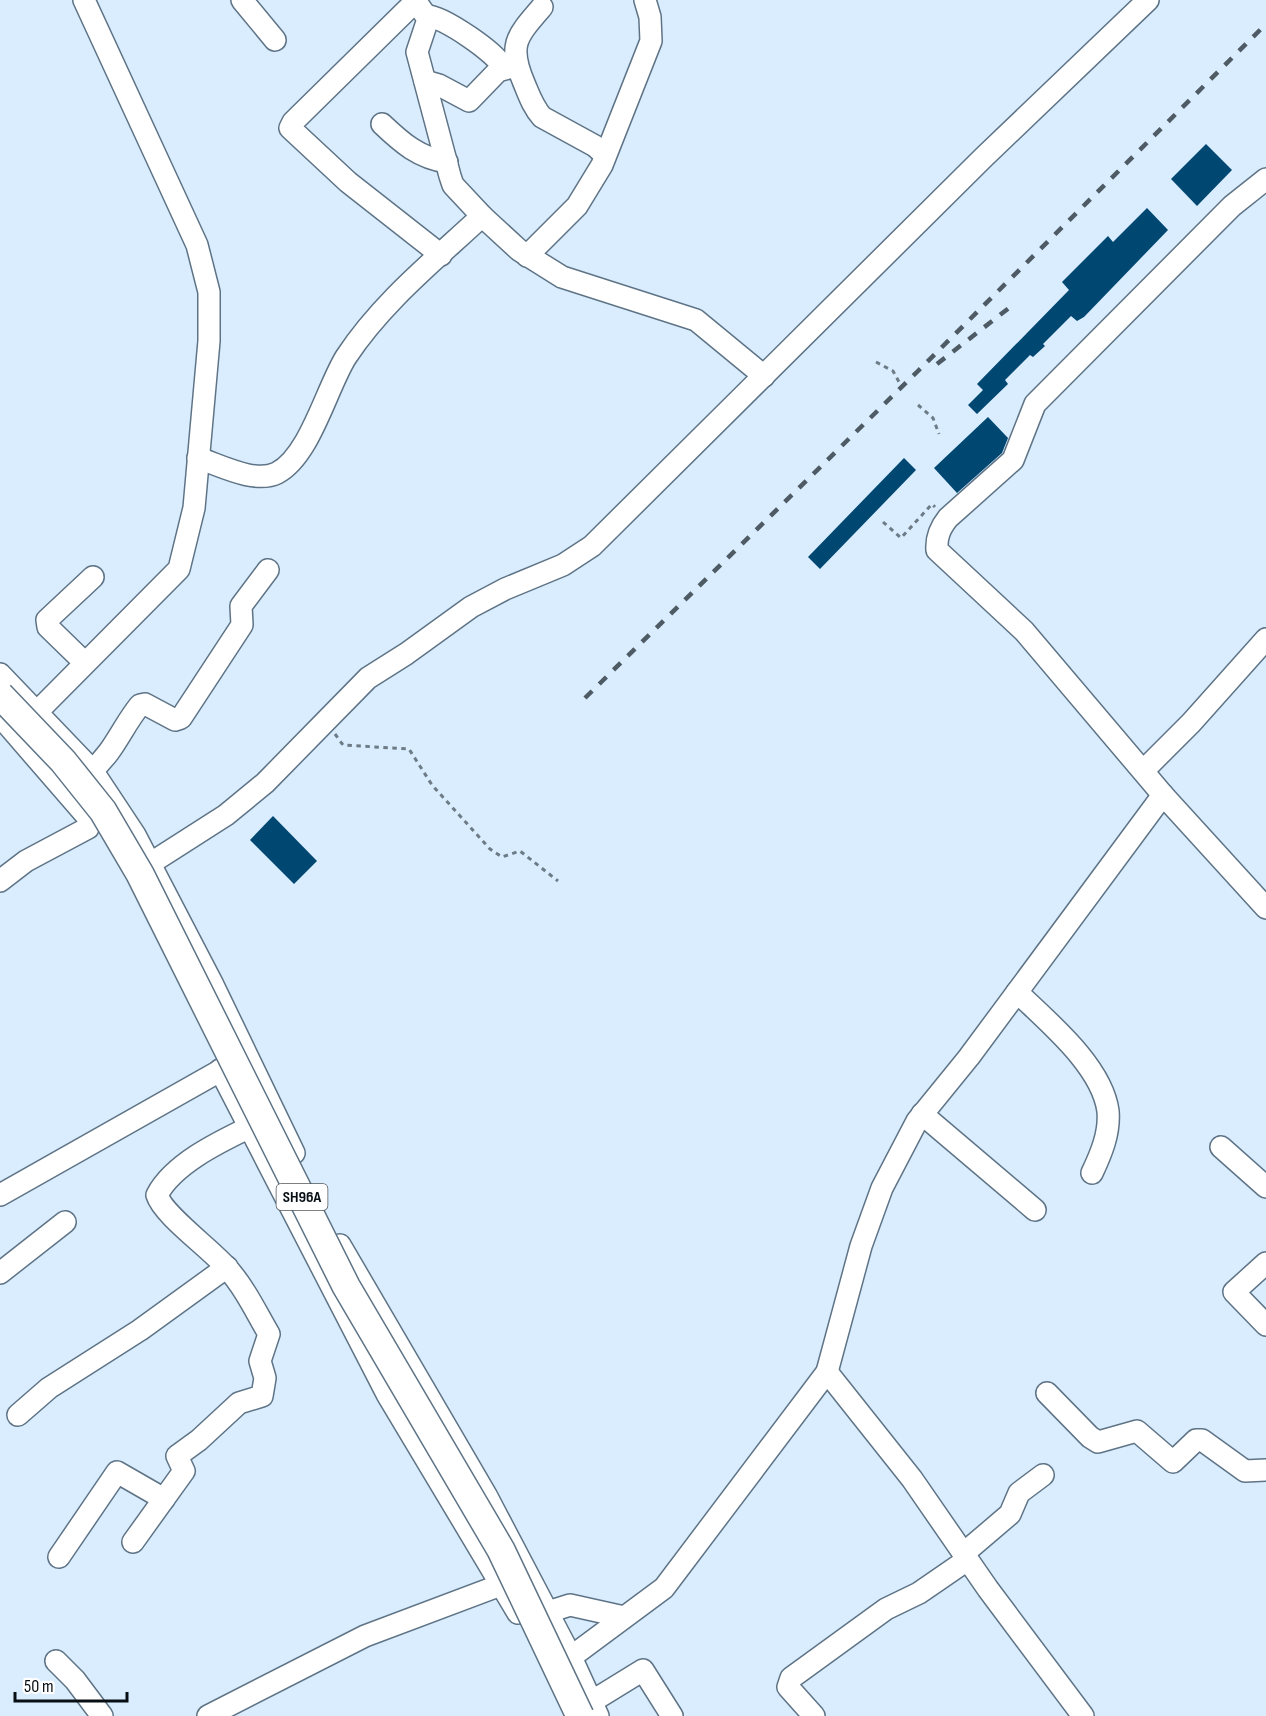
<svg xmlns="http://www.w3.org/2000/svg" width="1266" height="1716" viewBox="0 0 1266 1716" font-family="'Sofia Sans Condensed',sans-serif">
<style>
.building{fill:#004771}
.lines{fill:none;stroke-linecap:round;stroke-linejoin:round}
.minor-casing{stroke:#5e7486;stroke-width:24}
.path{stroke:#6d7b86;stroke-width:3;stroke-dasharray:4.5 4.5;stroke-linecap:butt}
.minor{stroke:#fff;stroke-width:21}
.rail{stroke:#4e5a64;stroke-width:4.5;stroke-dasharray:10 10;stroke-linecap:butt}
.major-bridge-casing{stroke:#5e7486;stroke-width:30;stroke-linecap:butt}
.major-bridge{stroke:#fff;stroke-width:27}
.labels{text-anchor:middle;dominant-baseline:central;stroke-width:6;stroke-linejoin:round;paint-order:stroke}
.shield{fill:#fff;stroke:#51575b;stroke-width:1.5}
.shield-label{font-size:16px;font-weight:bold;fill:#070f15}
</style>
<rect width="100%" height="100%" fill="#d9edfe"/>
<g class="building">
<polygon points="1206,144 1232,170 1197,206 1171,179"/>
<polygon points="1147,208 1168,230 1084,317 1077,321 1071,316 1043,344 1045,346 1033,357 1030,355 1005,380 1008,384 977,414 968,405 983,390 977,384 1069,290 1062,282 1108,236 1113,242"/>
<polygon points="988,417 1008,438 1002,453 957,493 934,468"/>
<polygon points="904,458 916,470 820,569 808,557"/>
<polygon points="273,816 317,861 294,884 250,840"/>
</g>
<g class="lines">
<g class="minor-casing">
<g id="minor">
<polyline points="242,0 275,40"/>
<polyline points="415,0 428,19 417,52 450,176 453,185 482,216"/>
<polyline points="416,1 293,122 290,128 348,182 441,255"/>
<path d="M542,7C516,37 508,45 524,83C529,95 533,107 542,117L595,146L605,155"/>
<path d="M427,16C441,15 500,55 503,68"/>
<polyline points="425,81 439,85 469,101 498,71 516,66"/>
<path d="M382,124C402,143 419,158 447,162"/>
<polyline points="527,256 577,206 602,165 651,41 650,17 645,0"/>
<path d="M198,458C220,465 255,484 277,473C310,456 327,387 346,357C382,302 435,260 482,216L519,250L562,277L696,320L764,376"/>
<polyline points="85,663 48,627 47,620 93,577"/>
<polyline points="0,674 92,770 135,835 212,983 294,1153"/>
<polyline points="37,712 179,569 194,508 209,341 209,292 197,245 84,0"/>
<polyline points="0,716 90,820 88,828 26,861 0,881"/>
<path d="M92,770C114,752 122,727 140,705L145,704L175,720L181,718L242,625L241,606L268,570"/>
<polyline points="1144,770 1191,723 1266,639"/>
<path d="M1163,795L1024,631L937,550C936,537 940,528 948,518L1013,460L1035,404L1232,206L1266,179"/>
<polyline points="151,863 226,815 265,783 368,678 406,654 471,607 505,589 563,565 592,546 984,157 1148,0"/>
<path d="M1017,992C1048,1022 1102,1066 1108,1111C1110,1133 1101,1154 1092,1173"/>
<polyline points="220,1070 387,1394 518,1613"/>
<polyline points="922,1114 1035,1210"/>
<polyline points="1221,1147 1266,1187"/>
<polyline points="0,1195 232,1064"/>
<polyline points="340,1245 486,1495 571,1657 598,1716"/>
<polyline points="1266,1263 1234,1292 1266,1325"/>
<polyline points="0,1273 65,1222"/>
<polyline points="827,1372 912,1479 988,1589 1083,1716"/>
<polyline points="1047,1393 1090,1437 1098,1442 1137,1431 1173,1462 1196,1440 1202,1440 1245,1471 1266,1470"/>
<polyline points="18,1415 49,1388 140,1330 227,1267"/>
<path d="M133,1542L184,1471L177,1456L199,1440L239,1403L262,1396L265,1378L260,1361L269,1334C256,1312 245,1288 227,1268C211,1249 163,1215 157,1195C173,1164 219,1142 250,1127"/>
<polyline points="963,1554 1010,1514 1019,1493 1043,1475"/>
<polyline points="59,1557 117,1472 164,1499"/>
<polyline points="548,1612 570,1605 624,1617"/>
<polyline points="571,1657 664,1588 827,1372 861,1246 882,1188 917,1121 969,1057 1163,795 1266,908"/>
<polyline points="56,1661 75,1680 102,1716"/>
<polyline points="591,1702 643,1670 672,1716"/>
<polyline points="208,1716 365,1636 514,1580"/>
<polyline points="814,1716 788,1687 791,1678 886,1609 919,1593 967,1560"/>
</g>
</g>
<g class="path">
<polyline points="876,362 893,371 899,382"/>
<polyline points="918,405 933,418 939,434"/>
<polyline points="883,522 901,538 932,504 935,507"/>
<polyline points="335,734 343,745 409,749 432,785 490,849 502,857 520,851 558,881"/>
</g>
<use href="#minor" class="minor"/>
<g class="rail">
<polyline points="937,364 1014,304"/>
<polyline points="585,698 918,371 1266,24"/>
</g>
<g class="major-bridge-casing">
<polyline id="major-bridge" points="0,695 63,761 103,811 140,874 346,1286 501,1550 580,1716"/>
</g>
<use href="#major-bridge" class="major-bridge"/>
</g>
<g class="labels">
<rect class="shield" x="276.5" y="1184" width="51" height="26" rx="4.5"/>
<g class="shield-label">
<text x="302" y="1197">SH96A</text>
</g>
</g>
<path d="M15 1692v9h112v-9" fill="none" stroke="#070f15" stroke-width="3"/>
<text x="24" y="1692" font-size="18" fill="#070f15" stroke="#ffffff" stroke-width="4.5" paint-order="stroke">50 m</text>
</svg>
